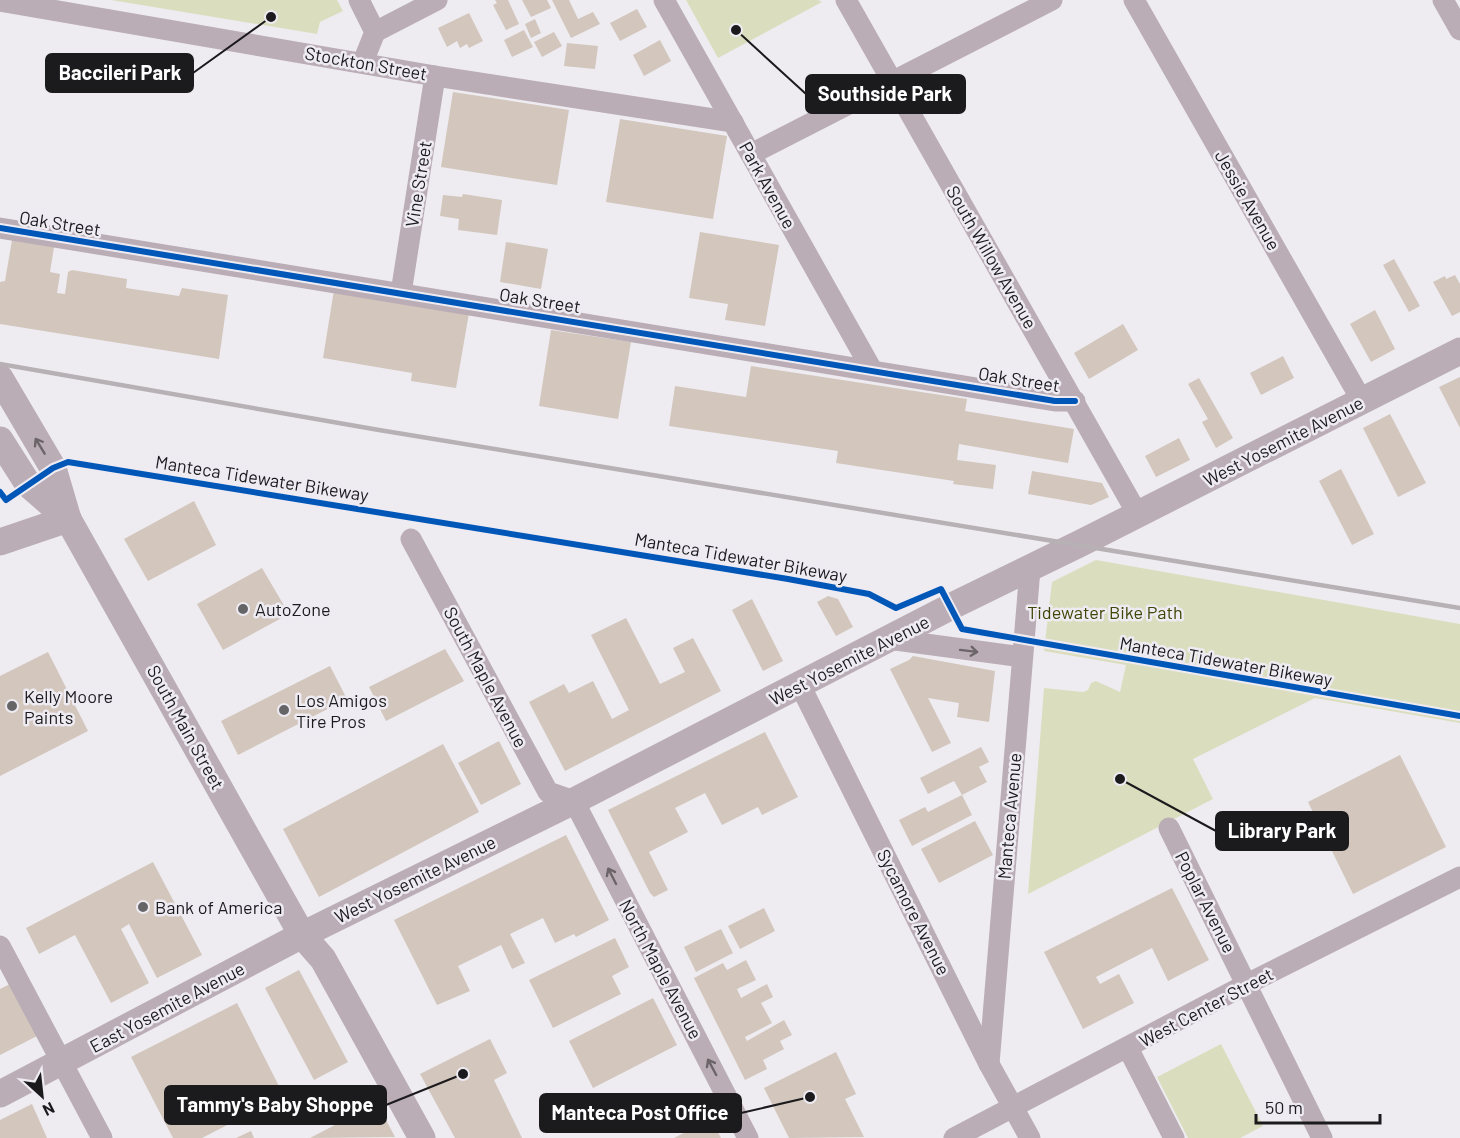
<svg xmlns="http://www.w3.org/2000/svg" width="1460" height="1138" viewBox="0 0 1460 1138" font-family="Barlow,sans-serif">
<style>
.green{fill:#dbdebe}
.building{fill:#d2c6bd}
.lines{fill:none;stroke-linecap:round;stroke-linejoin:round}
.minor{stroke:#bbadb5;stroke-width:21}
.major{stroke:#bbadb6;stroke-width:27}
.rail{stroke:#b7b0b5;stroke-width:4.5}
.cycleway-casing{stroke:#eeebf2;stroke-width:10}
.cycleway{stroke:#0057b8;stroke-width:6}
.oneway{stroke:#6b6469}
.oneway2{stroke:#6b6468}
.poi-dot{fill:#656467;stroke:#eeebf2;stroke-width:2}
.labels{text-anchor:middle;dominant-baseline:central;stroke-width:5;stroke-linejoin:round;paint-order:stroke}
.street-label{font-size:18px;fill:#1b1a1c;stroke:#eeebf2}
.poi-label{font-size:18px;fill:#1b1a1c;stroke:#eeebf2;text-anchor:start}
.park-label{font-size:18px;fill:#414505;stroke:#eeebf2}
.leader{fill:none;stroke:#1b1a1c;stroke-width:2}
.callout-dot{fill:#1b1a1c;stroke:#eeebf2;stroke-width:2}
.callout{fill:#1b1a1c;stroke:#1b1a1c;stroke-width:2}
.callout-label{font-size:20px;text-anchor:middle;font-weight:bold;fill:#fff}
</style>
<rect width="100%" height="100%" fill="#eeecf1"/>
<g class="green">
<polygon points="111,0 337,0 343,11 320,22 317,34"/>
<polygon points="686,0 818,0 822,2 718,58"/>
<polygon points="1096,560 1460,624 1460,723 1315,698 1193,759 1213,799 1028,894 1044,688 1083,692 1088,690 1091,683 1096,681 1120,692 1126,665 1044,651 1052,582"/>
<polygon points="1221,1044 1263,1126 1240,1138 1188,1138 1157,1077"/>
</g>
<g class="building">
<polygon points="495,0 508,0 519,24 506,30 493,5 497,3"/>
<polygon points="522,0 547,0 551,8 531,17"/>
<polygon points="552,0 569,0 578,19 593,12 600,24 571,38"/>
<polygon points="637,9 647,27 620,41 610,23"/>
<polygon points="469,13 483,41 469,48 467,44 460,48 457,41 447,47 438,28"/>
<polygon points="535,19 541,33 531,38 525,24"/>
<polygon points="524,30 533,47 512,57 504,40"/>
<polygon points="554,32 562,46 542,57 534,42"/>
<polygon points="660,40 671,61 644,76 633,55"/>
<polygon points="567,43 598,46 595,69 564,66"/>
<polygon points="453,92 569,110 557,185 441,167"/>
<polygon points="620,119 727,136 713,219 606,202"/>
<polygon points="463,194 502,200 497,235 458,230 459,219 440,216 443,195 462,197"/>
<polygon points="700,232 779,245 765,326 725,320 728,304 689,298"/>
<polygon points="12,240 54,247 50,272 60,274 57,293 65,294 68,272 72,270 127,279 126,288 179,296 182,288 228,295 219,359 0,324 0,282 5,281"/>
<polygon points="506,242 548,249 541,289 500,282"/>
<polygon points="1394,259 1420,306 1409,312 1383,265"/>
<polygon points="1455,275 1460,284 1460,312 1452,316 1433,282 1445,276 1446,279"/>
<polygon points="334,290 469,313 456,388 411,381 412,373 323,358"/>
<polygon points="1375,310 1395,349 1371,362 1350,324"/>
<polygon points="1123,324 1138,350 1089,379 1074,353"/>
<polygon points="551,330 631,342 618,419 539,406"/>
<polygon points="1283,356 1294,378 1261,395 1250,373"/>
<polygon points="751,366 967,399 965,411 1074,429 1068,463 959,444 957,460 996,465 993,489 953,484 954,481 836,463 838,451 669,426 675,386 746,397"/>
<polygon points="1460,377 1460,428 1439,387"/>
<polygon points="1199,378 1233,438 1216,448 1202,422 1208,419 1188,384"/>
<polygon points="1390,414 1426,483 1398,497 1363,428"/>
<polygon points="1179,438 1190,460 1156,477 1145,456"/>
<polygon points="1341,469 1374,534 1352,545 1319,481"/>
<polygon points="1032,471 1102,483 1109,497 1091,505 1028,494"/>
<polygon points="194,501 216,545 148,581 124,539"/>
<polygon points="262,568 289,614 223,650 197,604"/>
<polygon points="828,596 838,599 853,627 836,636 817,602"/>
<polygon points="752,599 783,661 763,671 732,610"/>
<polygon points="626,618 660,684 685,672 673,648 693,638 721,691 565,771 529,702 564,684 569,693 593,681 612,719 629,710 591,635"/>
<polygon points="445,649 464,681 386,721 369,687"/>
<polygon points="48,652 88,731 0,776 0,676"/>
<polygon points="913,656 995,671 989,722 957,717 959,703 928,698 951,743 932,752 890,669 909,660"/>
<polygon points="330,666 347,699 238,755 221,721"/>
<polygon points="765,732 798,797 762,815 758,807 722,825 705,793 675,808 688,832 649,852 668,890 654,897 650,893 608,810"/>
<polygon points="499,741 521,784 481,805 458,763"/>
<polygon points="443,744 479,812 319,897 283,829"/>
<polygon points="981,747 989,762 979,767 987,782 962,795 954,781 928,794 920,778"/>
<polygon points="1400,755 1446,847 1353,894 1308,802"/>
<polygon points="962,795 972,815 912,846 899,820 925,807 928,812"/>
<polygon points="975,821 993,855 939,883 921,849"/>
<polygon points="566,835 609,920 576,937 574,934 555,943 543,918 510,934 525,963 512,969 501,945 458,966 470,991 437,1005 394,920"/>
<polygon points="153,862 202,955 157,978 129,924 121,929 149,983 111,1003 75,935 39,954 26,928"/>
<polygon points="1172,888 1209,960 1168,981 1152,948 1096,977 1100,984 1119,974 1134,1003 1083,1029 1044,952"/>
<polygon points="764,908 775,931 740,949 728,926"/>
<polygon points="721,929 733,953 696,972 684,947"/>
<polygon points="615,938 629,967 612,976 621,994 553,1028 529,980"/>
<polygon points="746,960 756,980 737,989 741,998 767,984 773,997 761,1003 772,1023 745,1037 747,1041 784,1020 792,1035 780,1041 784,1049 763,1060 767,1069 745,1080 694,978 723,963 727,970"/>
<polygon points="299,970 348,1062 314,1080 265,988"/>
<polygon points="10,984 37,1036 0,1055 0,989"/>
<polygon points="653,998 677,1045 593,1088 569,1041"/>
<polygon points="237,1003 287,1102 277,1107 274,1101 202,1138 173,1138 131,1057"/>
<polygon points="490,1039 507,1073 494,1080 522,1138 455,1138 420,1074"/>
<polygon points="836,1052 856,1094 845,1099 864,1137 789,1138 764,1088"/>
<polygon points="377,1103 395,1137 310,1138"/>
<polygon points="32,1104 47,1138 0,1138 0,1120"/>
<polygon points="711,1119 721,1138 674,1138"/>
<polygon points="251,1131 254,1138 236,1138"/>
</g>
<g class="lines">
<g class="minor">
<polyline points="359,0 375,32 363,62"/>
<polyline points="664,0 872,370"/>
<polyline points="846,0 1138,515"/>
<polyline points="1134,0 1362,401"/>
<polyline points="1443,0 1460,30"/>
<polyline points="0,1 435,76 733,122"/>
<polyline points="375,32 437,0"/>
<polyline points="751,154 1052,0"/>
<polyline points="0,228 1055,401 1075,401"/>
<polyline points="401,293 435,76"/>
<polyline points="411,539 548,792 574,801 748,1138"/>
<polyline points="888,639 1022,657"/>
<polyline points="800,685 989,1064 1030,1138"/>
<polyline points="1169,828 1322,1138"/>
<polyline points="0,946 102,1138"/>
<polyline points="1128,1048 1174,1138"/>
<polyline points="989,1064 1030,569"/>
<polyline points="954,1138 1247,984 1460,877"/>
</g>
<g class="major">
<polyline points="0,378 53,468 68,519 302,935 323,959 422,1138"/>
<polyline points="0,440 28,484 68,519"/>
<polyline points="0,542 68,519"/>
<polyline points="0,1094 302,935 574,801 950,607 1079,544 1460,351"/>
</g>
<polyline class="rail" points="0,364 379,430 1460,608"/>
<g class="cycleway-casing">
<g id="cycleway">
<polyline points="0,228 1055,401 1075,401"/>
<polyline points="0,492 6,500 53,468 68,462 788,579 869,594 896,608 941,589 962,629 1460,716"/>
</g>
</g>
<use href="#cycleway" class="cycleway"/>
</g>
<defs><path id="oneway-shaft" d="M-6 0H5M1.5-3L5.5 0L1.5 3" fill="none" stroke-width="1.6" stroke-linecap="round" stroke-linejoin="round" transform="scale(1.5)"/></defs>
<use class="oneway" href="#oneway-shaft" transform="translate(40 446) rotate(-121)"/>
<g class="oneway2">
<use href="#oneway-shaft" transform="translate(969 651) rotate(7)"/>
<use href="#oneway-shaft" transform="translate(612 876) rotate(-117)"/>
<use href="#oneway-shaft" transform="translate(712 1067) rotate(-118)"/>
</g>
<g class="poi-dot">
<circle cx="243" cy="609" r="6"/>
<circle cx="12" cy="706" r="6"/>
<circle cx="284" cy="710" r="6"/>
<circle cx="143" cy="907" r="6"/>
</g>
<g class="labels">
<g class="street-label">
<text transform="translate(366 63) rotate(10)">Stockton Street</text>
<text transform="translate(418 184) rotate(-81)">Vine Street</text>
<text transform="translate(768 185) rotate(61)">Park Avenue</text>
<text transform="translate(1248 200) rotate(60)">Jessie Avenue</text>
<text transform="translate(60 223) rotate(9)">Oak Street</text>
<text transform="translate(992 257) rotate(60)">South Willow Avenue</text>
<text transform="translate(540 300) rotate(9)">Oak Street</text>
<text transform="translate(1019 379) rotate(9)">Oak Street</text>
<text transform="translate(1283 441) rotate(-27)">West Yosemite Avenue</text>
<text transform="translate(262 478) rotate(9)">Manteca Tidewater Bikeway</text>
<text transform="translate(741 557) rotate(10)">Manteca Tidewater Bikeway</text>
<text transform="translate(849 660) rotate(-27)">West Yosemite Avenue</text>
<text transform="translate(1226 661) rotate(10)">Manteca Tidewater Bikeway</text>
<text transform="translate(486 677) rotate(62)">South Maple Avenue</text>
<text transform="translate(186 727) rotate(61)">South Main Street</text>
<text transform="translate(1009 816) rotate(-85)">Manteca Avenue</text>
<text transform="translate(415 879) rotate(-26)">West Yosemite Avenue</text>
<text transform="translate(1206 902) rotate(63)">Poplar Avenue</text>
<text transform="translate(914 912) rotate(63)">Sycamore Avenue</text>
<text transform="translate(661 969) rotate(62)">North Maple Avenue</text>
<text transform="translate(167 1007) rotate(-28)">East Yosemite Avenue</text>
<text transform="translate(1206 1007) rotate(-28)">West Center Street</text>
</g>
<g class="poi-label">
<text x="255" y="609">AutoZone</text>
<text x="24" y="696">Kelly Moore<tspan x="24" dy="21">Paints</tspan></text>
<text x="296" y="700">Los Amigos<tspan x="296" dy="21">Tire Pros</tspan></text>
<text x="155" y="907">Bank of America</text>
</g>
<g class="park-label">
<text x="1105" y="612">Tidewater Bike Path</text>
</g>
</g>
<path class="leader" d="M271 17L193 73M736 30L806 94M1120 779L1216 831M463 1074L386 1105M810 1097L741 1113"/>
<g class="callout-dot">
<circle cx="271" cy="17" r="6"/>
<circle cx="736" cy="30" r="6"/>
<circle cx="1120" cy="779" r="6"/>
<circle cx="463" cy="1074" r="6"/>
<circle cx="810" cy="1097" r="6"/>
</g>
<g class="callout">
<rect x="46" y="54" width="147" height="38" rx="6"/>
<rect x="806" y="75" width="159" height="38" rx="6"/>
<rect x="1216" y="812" width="132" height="38" rx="6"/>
<rect x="165" y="1086" width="221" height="38" rx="6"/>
<rect x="540" y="1094" width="201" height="38" rx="6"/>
</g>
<g class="callout-label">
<text x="120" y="80">Baccileri Park</text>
<text x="885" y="101">Southside Park</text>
<text x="1282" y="838">Library Park</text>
<text x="275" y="1112">Tammy's Baby Shoppe</text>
<text x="640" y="1120">Manteca Post Office</text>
</g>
<g transform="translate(42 1096) rotate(153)" stroke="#eeebf2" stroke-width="4.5" paint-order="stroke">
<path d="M0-4.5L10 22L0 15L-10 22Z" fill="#1b1a1c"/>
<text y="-9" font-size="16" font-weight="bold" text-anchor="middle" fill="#1b1a1c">N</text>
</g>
<path d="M1256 1114v9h124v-9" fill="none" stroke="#1b1a1c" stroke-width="3"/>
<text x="1265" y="1114" font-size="18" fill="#1b1a1c" stroke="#eeebf2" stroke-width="4.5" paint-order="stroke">50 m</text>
</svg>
